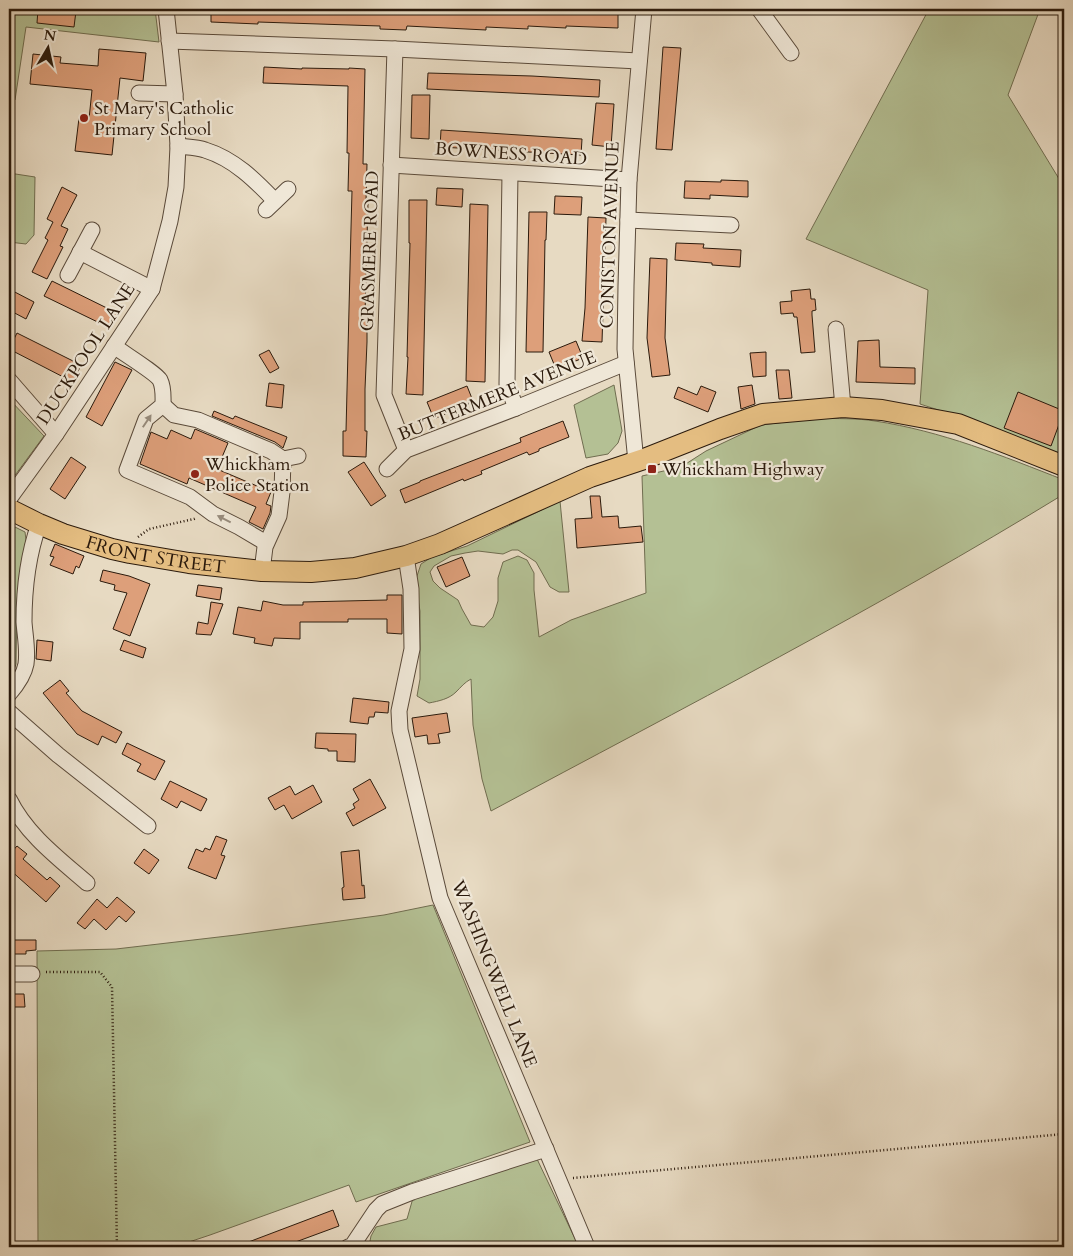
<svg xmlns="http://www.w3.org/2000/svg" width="1073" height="1256" viewBox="0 0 1073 1256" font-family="Cardo,serif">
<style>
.green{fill:#b4c094;stroke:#706d50}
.building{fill:#dd9f7a;stroke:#2b1a0c}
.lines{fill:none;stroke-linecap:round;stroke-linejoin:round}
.minor-casing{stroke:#5a4a3a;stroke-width:17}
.major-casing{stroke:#2b1a0c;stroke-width:22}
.path{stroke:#2b1a0c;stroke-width:2.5;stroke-dasharray:1 2.5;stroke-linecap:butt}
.minor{stroke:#efe7d7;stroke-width:15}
.major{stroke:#e4bd81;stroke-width:20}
.oneway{fill:#978b7c}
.poi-dot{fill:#8f2418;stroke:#efe7d7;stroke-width:2}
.labels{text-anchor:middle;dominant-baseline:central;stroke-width:4.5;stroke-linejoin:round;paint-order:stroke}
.poi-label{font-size:18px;fill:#2b1a0c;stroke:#efe7d7;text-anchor:start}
.street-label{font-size:18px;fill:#2b1a0c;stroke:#efe7d7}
</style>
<rect width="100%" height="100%" fill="#e7dac2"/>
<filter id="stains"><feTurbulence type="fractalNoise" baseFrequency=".004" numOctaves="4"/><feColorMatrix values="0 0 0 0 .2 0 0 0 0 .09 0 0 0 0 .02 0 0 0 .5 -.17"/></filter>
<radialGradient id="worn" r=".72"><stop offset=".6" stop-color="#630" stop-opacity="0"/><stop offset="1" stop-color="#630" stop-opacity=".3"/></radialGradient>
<g class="green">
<polygon points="9,9 155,9 159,42 26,27 15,100 9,99"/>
<polygon points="929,9 1040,9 1008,95 1064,187 1064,460 969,420 920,404 928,290 806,239"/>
<polygon points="9,173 35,177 34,235 26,244 9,242"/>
<polygon points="614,385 622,431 618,443 608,454 586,458 574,405"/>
<polygon points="9,399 44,436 13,478 9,481"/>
<path d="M818,418C837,419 857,418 875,421C941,431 1003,456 1064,480V494C878,608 683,708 491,811L482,779L473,725L471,679C465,682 461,687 456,692C449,699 439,701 429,703L417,696L420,679V611L415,582L421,564L432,557L467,546L560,501L569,592H559L550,587L536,562L518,550H512L503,554L478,551L465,553L451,556L434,566L430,572L433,581L440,588L458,600L462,609L471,625L484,627L493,617L498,601V578L503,562L518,556L527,560L534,573V590L539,637L571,620L646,593L642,476L681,467L706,451L761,425Z"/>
<polygon points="9,524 25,532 26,540 20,574 17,601 16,664 13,673 9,680"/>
<polygon points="433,905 530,1142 356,1202 349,1185 210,1235 174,1247 38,1247 37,951 116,949 236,935 384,915"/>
<polygon points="537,1159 579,1247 366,1247 369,1246 371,1236 376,1227 407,1219 413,1198"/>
</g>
<g class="building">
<polygon points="38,9 55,9 76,11 74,27 37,23"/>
<polygon points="211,9 367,9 367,11 421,13 421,9 449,10 448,12 496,14 497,10 534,12 534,9 618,11 618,28 566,26 566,28 528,26 528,29 486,27 486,30 407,26 406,30 380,29 380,26 258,22 258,24 211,22"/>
<polygon points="663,47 681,48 672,150 656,149"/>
<polygon points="99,49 146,53 143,81 120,78 112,155 75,151 79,118 89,119 92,90 30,84 33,54 61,57 60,63 98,66"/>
<polygon points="264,67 302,69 302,68 349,69 349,68 365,69 363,164 367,164 366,201 368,202 365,314 367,314 367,342 365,389 365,431 367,431 366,457 343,456 343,431 346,431 351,228 352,191 348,191 349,153 347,153 348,86 263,83"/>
<polygon points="428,73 532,76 600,80 599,97 427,89"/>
<polygon points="412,95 430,95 429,139 411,138"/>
<polygon points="596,103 614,104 611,147 592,145"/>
<polygon points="441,130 582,139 581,155 440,147"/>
<polygon points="721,180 748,181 748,197 710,195 710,199 684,198 685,181 721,182"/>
<polygon points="62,187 77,195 61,226 68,229 60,246 63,247 47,279 32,272 48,240 45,238 53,222 47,219"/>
<polygon points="437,188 463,189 462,207 436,205"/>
<polygon points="555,196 582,197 581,215 554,214"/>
<polygon points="409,200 427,200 423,395 406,394 408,357 407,357 410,243 409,243"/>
<polygon points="470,204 488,205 485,382 466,381"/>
<polygon points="529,212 547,212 546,240 545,240 543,352 526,352"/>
<polygon points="588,217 606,218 602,342 582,341 585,308"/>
<polygon points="676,243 704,244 703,248 741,250 740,267 712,265 712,263 675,260"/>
<polygon points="650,258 667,259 665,338 670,375 652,377 647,338"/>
<polygon points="52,281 117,313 110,328 44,296"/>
<polygon points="9,289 34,302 26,319 9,310"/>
<polygon points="810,289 811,299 815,299 816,310 812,311 812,315 815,352 801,353 797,317 794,317 793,313 781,314 780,302 792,301 791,291"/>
<polygon points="17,333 81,365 73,382 9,349"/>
<polygon points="879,340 880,367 915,368 915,384 856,382 858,341"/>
<polygon points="576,341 583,358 556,369 549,352"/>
<polygon points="269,350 279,368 270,373 259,355"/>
<polygon points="766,352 766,376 753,377 750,353"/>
<polygon points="115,362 132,370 102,426 86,417"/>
<polygon points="776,370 789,370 792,398 779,399"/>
<polygon points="269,383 284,385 282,408 266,406"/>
<polygon points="752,385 755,404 741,409 738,387"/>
<polygon points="467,386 473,401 468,403 469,404 434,419 427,402"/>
<polygon points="701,386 716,392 708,412 674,398 678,387 697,395"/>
<polygon points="1018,392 1064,411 1051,446 1004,428"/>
<polygon points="214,411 233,419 235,416 287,437 283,448 275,442 212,416"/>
<polygon points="563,421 569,437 539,449 539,451 529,455 527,452 481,471 482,474 464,481 463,479 405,503 400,490 420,482 420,481 521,442 520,438"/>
<polygon points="195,429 228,443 217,469 271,492 266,504 271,506 270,513 263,529 249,522 256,507 189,478 187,484 140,464 151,432 167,439 171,430 191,439"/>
<polygon points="71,457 86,467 65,499 50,489"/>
<polygon points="364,462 386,496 371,506 348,472"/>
<polygon points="590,496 600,496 602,517 618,516 619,528 641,526 643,542 577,548 575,519 592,518"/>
<polygon points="55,544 84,556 79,568 76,566 73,574 50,565 54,557 50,556"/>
<polygon points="462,557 470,576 446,587 437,567"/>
<polygon points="103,570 129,576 150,584 130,636 113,629 127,593 114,590 115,585 100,581"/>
<polygon points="198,585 222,588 220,600 196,596"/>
<polygon points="387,595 402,595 402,634 387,633 387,619 348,619 348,622 300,622 300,639 274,638 272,646 254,643 255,638 233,634 238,607 261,611 263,601 283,605 303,605 303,602 387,600"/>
<polygon points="211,602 223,604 211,635 196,634 198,622 208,624"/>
<polygon points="37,640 53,642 51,661 36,659"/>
<polygon points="124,640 146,648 143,658 120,650"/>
<polygon points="60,680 69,691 66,693 82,711 122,732 116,743 102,736 98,745 77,734 43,693"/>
<polygon points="353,698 389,702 388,713 375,712 374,717 369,717 368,724 350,722"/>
<polygon points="447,713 450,732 438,734 440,743 428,744 427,735 415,737 412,718"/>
<polygon points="316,733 356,734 355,762 337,761 337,751 328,751 328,749 315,748"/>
<polygon points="127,743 165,761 155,780 137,771 141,764 122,754"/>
<polygon points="370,779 386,808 353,826 346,813 355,808 353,804 359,800 353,789"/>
<polygon points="170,781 207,799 201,811 181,801 177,808 161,799"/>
<polygon points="313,785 322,802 292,819 284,805 275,810 268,798 290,786 295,795"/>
<polygon points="216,836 227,840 221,855 225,856 216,879 188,868 196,849 203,852 205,848 210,850"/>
<polygon points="17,846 27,854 23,859 47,880 50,877 60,886 46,902 9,869 9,855"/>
<polygon points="144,849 159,860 149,874 134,863"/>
<polygon points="359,850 362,886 364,885 365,898 343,900 342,888 344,887 341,852"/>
<polygon points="117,897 135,912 126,922 119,916 106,930 94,919 85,929 77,923 97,899 107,908"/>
<polygon points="9,940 36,940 36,950 26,951 26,954 9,954"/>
<polygon points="9,994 24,994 25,1007 9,1007"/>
<polygon points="333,1210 339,1226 282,1247 238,1247 238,1246"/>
</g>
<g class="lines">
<g class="minor-casing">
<g id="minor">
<polyline points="759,9 791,53"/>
<polyline points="169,41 395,49 639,61"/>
<polyline points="395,49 384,395 406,450"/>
<polyline points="139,93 175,94"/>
<path d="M178,146C186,147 197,147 205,150C234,159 255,180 275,201"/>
<polyline points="391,165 629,180"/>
<polyline points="510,173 507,384 516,408"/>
<polyline points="266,210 288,189"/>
<polyline points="628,220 731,225"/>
<polyline points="80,252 152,289"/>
<polyline points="68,275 92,230"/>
<polyline points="836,329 843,407"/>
<path d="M114,346C123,353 156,373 160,380C164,388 163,397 163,405L146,419L127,470L190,497L213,514L239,527L266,543"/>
<polyline points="9,380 56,434"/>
<polyline points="163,405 174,415 198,420 271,451 283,459"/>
<polyline points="636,462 625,349 626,286 629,180 644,9"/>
<polyline points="387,469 406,450 516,408 626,363"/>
<polyline points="9,499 56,434 152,289 170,221 176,187 177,167 178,146 175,94 166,9"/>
<polyline points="406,556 411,589 412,649 399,711 400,730 440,898 587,1247"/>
<polyline points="262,571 265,547 279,516 282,492 283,459 298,456"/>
<path d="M9,694C16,686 24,675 26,664C28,650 25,636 24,622C24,589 28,555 39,524"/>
<polyline points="9,712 58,755 148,826"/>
<path d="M9,799C26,834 58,858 87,883"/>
<polyline points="9,974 32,974"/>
<polyline points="348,1247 352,1246 376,1210 382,1204 412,1192 546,1149"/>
</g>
</g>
<g class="major-casing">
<g id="major">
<path id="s1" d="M9,509L39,524L63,534L112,549L130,553L189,563L262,571L311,572L355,568L406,556L440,544L590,477L644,459L720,429L763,414L843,407L882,410L958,424L1064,466"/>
</g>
</g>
<g class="path">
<polyline points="138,537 149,529 194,519 196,518"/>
<polyline points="46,972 100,972 112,987 117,1247"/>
<polyline points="573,1178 1064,1134"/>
</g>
<use href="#minor" class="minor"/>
<use href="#major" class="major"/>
</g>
<defs><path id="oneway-solid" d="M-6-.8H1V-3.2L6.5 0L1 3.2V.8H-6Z" transform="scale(1.25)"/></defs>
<g class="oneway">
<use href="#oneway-solid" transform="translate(147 421) rotate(-56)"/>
<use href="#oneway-solid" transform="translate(224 519) rotate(-153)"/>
</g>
<g class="poi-dot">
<circle cx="84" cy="118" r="5"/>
<rect x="647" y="464" width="10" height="10" rx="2.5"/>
<circle cx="195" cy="474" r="5"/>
</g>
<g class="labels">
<g class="poi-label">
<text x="94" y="108">St Mary's Catholic<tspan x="94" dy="21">Primary School</tspan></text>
<text x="205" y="464">Whickham<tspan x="205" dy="21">Police Station</tspan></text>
<text x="662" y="469">Whickham Highway</text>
</g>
<g class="street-label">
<text transform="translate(511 154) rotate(4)">BOWNESS ROAD</text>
<text transform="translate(610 235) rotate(-88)">CONISTON AVENUE</text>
<text transform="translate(370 251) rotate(-88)">GRASMERE ROAD</text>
<text transform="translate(86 354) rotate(-57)">DUCKPOOL LANE</text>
<text transform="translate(497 396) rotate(-22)">BUTTERMERE AVENUE</text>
<text stroke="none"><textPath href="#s1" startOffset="155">FRONT STREET</textPath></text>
<text transform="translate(494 974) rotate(68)">WASHINGWELL LANE</text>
</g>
</g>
<rect width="1073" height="1256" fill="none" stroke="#e7dac2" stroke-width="30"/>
<rect x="10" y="10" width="1053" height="1236" fill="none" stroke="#2b1a0c" stroke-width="2.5"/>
<rect x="15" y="15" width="1043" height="1226" fill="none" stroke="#2b1a0c"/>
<g transform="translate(48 48) rotate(9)" stroke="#efe7d7" stroke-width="4" paint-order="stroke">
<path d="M0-4L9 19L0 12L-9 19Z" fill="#2b1a0c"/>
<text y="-8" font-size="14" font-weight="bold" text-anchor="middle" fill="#2b1a0c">N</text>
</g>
<rect width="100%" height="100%" filter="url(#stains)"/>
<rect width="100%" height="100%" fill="url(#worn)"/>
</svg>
